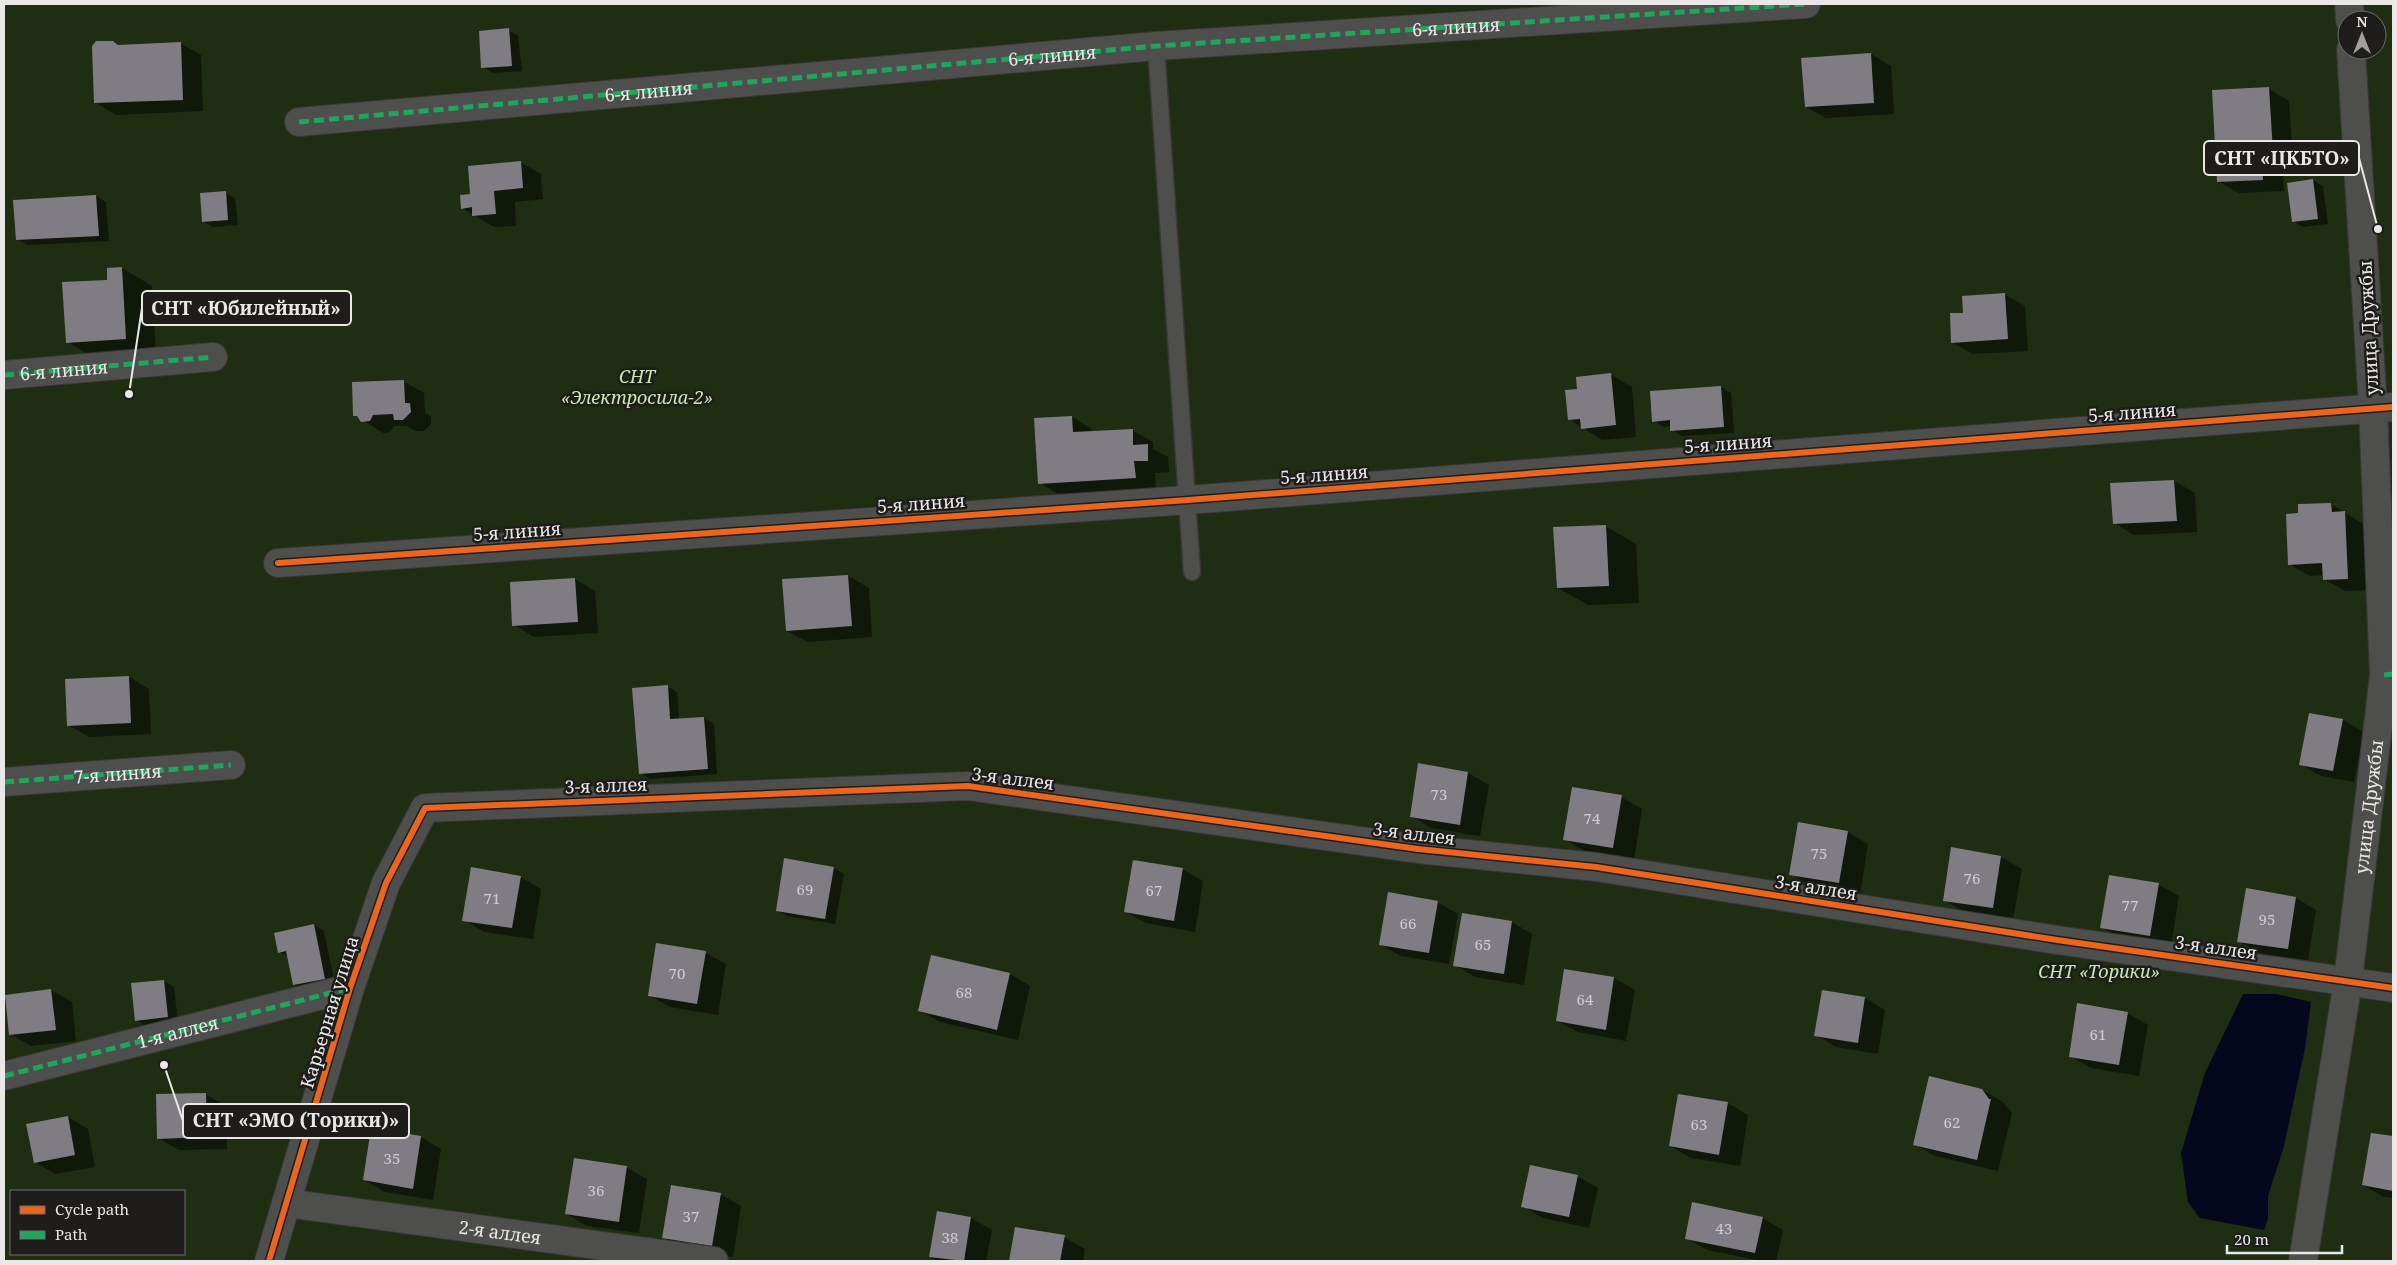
<svg xmlns="http://www.w3.org/2000/svg" width="2397" height="1265" viewBox="0 0 2397 1265" font-family="'Noto Serif',serif">
<style>
.green{fill:#1f2d13;fill-rule:evenodd}
.water{fill:#04071e}
.shadow{fill:#0007}
.building{fill:#7f7d83}
.lines{fill:none;stroke-linecap:round;stroke-linejoin:round}
.lane-casing{stroke:#393837;stroke-width:19}
.street-casing{stroke:#393837;stroke-width:30}
.secondary-casing{stroke:#393837;stroke-width:30}
.lane{stroke:#4e4e4d;stroke-width:16}
.street{stroke:#4e4e4d;stroke-width:28}
.secondary{stroke:#4e4e4d;stroke-width:28}
.quiet{stroke:#20a55d;stroke-width:5;stroke-dasharray:10 5;stroke-linecap:butt}
.cycleway-casing{stroke:#1f1d1b;stroke-width:9}
.cycleway{stroke:#eb651d;stroke-width:6}
.labels{text-anchor:middle;dominant-baseline:central;stroke-width:5;stroke-linejoin:round;paint-order:stroke}
.number-label{font-size:15px;fill:#cecdcd}
.street-label{font-size:18px;fill:#e9e8e6;stroke:#1f1d1b}
.park-label{font-size:18px;font-style:italic;fill:#c5e9ae;stroke:#1f1d1b}
.leader{fill:none;stroke:#e9e8e6;stroke-width:2}
.callout-dot{fill:#e9e8e6;stroke:#1f1d1b;stroke-width:2}
.callout{fill:#1f1d1b;stroke:#e9e8e6;stroke-width:2}
.callout-label{font-size:19px;text-anchor:middle;font-weight:bold;fill:#e9e8e6}
</style>
<rect width="100%" height="100%" fill="#1e1d1c"/>
<path class="green" d="M4,4H2393V1261H4ZM2347,20H2377V50H2347ZM11,1191H184V1254H11Z"/>
<polygon class="water" points="2243,994 2276,994 2311,1002 2305,1048 2284,1146 2268,1196 2268,1219 2264,1230 2200,1218 2188,1202 2181,1153 2205,1073"/>
<g class="shadow">
<polygon points="508,30 518,36 522,71 493,73 483,67"/>
<polygon points="113,42 120,46 180,43 201,55 203,111 116,115 96,103"/>
<polygon points="1871,54 1891,66 1894,114 1826,118 1806,107"/>
<polygon points="2269,89 2289,101 2293,163 2282,163 2284,191 2239,193 2219,182"/>
<polygon points="520,162 541,174 543,199 515,202 516,226 494,227 462,208 472,195"/>
<polygon points="2313,180 2323,186 2328,224 2303,227 2293,221"/>
<polygon points="225,193 235,198 238,225 213,227 203,221"/>
<polygon points="96,196 106,202 109,241 27,245 17,239"/>
<polygon points="122,268 152,286 156,356 97,359 67,342 109,281"/>
<polygon points="2004,294 2025,306 2028,351 1973,354 1953,343 1964,314"/>
<polygon points="1611,375 1632,387 1636,437 1602,440 1569,419 1578,390"/>
<polygon points="403,381 424,393 425,413 431,416 431,424 424,431 416,431 406,426 394,426 390,432 383,433 355,415"/>
<polygon points="1721,387 1731,393 1734,433 1682,436 1672,430 1671,426 1664,427 1654,421"/>
<polygon points="1072,417 1092,429 1093,432 1132,430 1153,442 1153,449 1168,457 1169,472 1155,473 1156,489 1060,495 1040,483"/>
<polygon points="2174,481 2195,493 2197,532 2134,535 2114,523 2112,484"/>
<polygon points="2331,504 2365,525 2369,590 2345,591 2324,579 2324,575 2310,576 2289,564 2300,514"/>
<polygon points="1605,526 1636,544 1639,603 1588,605 1558,588"/>
<polygon points="848,576 869,588 872,637 808,642 787,631"/>
<polygon points="575,579 595,591 598,633 534,637 514,625"/>
<polygon points="129,677 149,689 151,734 89,737 68,725"/>
<polygon points="667,686 677,692 679,720 704,718 714,724 717,774 650,779 640,773"/>
<polygon points="2310,714 2343,720 2364,732 2354,782 2321,776 2300,764"/>
<polygon points="1419,765 1468,773 1489,785 1480,836 1431,828 1411,816"/>
<polygon points="1621,797 1642,809 1634,859 1585,851 1564,839"/>
<polygon points="1848,832 1868,844 1860,894 1811,886 1791,874"/>
<polygon points="1952,849 2001,857 2022,869 2013,919 1965,912 1944,900"/>
<polygon points="834,868 844,874 835,924 787,916 777,910"/>
<polygon points="1182,869 1203,881 1195,932 1146,923 1126,912"/>
<polygon points="2110,876 2159,885 2179,896 2171,947 2122,939 2102,927"/>
<polygon points="521,877 541,889 533,939 484,932 464,920"/>
<polygon points="2296,898 2316,910 2308,960 2259,953 2239,941"/>
<polygon points="1437,902 1458,914 1449,964 1401,956 1380,944"/>
<polygon points="1512,922 1532,934 1524,985 1475,977 1455,965"/>
<polygon points="314,925 324,931 335,984 304,990 294,984 289,957 279,952"/>
<polygon points="706,953 726,964 718,1015 670,1007 649,995"/>
<polygon points="932,956 1010,974 1030,986 1018,1040 940,1022 919,1010"/>
<polygon points="1565,970 1614,978 1635,990 1626,1041 1578,1032 1557,1021"/>
<polygon points="164,981 174,987 178,1023 146,1026 136,1020"/>
<polygon points="51,990 72,1002 76,1041 31,1046 10,1034"/>
<polygon points="1865,998 1885,1010 1878,1054 1836,1047 1816,1035"/>
<polygon points="2127,1013 2148,1025 2139,1076 2091,1068 2070,1056"/>
<polygon points="1982,1090 2003,1102 2012,1113 1998,1171 1935,1156 1914,1144"/>
<polygon points="205,1094 226,1106 227,1149 179,1150 158,1138"/>
<polygon points="1728,1103 1748,1115 1740,1166 1691,1158 1670,1146"/>
<polygon points="68,1117 88,1129 95,1167 55,1174 35,1162"/>
<polygon points="372,1129 421,1137 441,1149 433,1200 385,1192 364,1180"/>
<polygon points="2372,1134 2393,1138 2393,1198 2384,1197 2363,1185"/>
<polygon points="626,1167 647,1179 639,1233 587,1226 567,1214"/>
<polygon points="1577,1176 1598,1188 1589,1228 1543,1218 1523,1206"/>
<polygon points="720,1194 741,1206 733,1257 684,1249 663,1237"/>
<polygon points="938,1213 971,1218 992,1230 986,1261 938,1261 930,1257"/>
<polygon points="1762,1218 1783,1230 1776,1261 1761,1261 1707,1250 1686,1238"/>
<polygon points="1016,1229 1064,1237 1085,1249 1083,1261 1010,1261"/>
</g>
<g class="building">
<polygon points="509,28 512,66 481,68 479,31"/>
<polygon points="96,41 113,41 118,45 181,42 183,100 94,103 92,46"/>
<polygon points="1871,53 1874,103 1805,107 1801,58"/>
<polygon points="2269,87 2273,152 2262,152 2263,180 2217,182 2212,90"/>
<polygon points="521,161 523,188 494,191 496,214 472,216 472,207 461,209 460,195 470,194 468,166"/>
<polygon points="2313,179 2318,219 2292,222 2287,183"/>
<polygon points="226,191 228,220 202,222 200,193"/>
<polygon points="96,195 99,236 16,240 13,200"/>
<polygon points="122,267 126,339 66,343 62,282 107,280 107,268"/>
<polygon points="2005,293 2008,339 1951,343 1950,313 1963,313 1962,296"/>
<polygon points="1611,373 1616,425 1581,429 1580,419 1568,420 1565,390 1577,389 1576,377"/>
<polygon points="404,380 405,403 410,403 411,412 403,420 394,420 393,414 373,415 370,421 361,422 357,416 353,416 352,382"/>
<polygon points="1721,386 1724,427 1670,431 1670,420 1652,422 1650,391"/>
<polygon points="1072,416 1073,432 1133,429 1133,445 1148,444 1148,461 1134,461 1136,478 1038,484 1034,418"/>
<polygon points="2174,480 2177,521 2113,524 2110,483"/>
<polygon points="2331,503 2332,512 2345,511 2348,579 2323,580 2322,563 2288,565 2286,514 2298,513 2298,504"/>
<polygon points="1606,525 1609,586 1557,588 1553,527"/>
<polygon points="848,575 852,626 786,631 782,579"/>
<polygon points="575,578 578,622 512,626 510,582"/>
<polygon points="129,676 131,723 67,726 65,679"/>
<polygon points="668,685 670,719 704,717 708,769 639,774 632,688"/>
<polygon points="2309,713 2343,719 2333,771 2299,765"/>
<polygon points="1418,763 1468,772 1460,825 1410,817"/>
<polygon points="1572,787 1622,795 1613,848 1563,840"/>
<polygon points="1798,822 1848,831 1839,883 1789,875"/>
<polygon points="1951,847 2001,856 1993,908 1943,901"/>
<polygon points="784,858 834,867 825,919 776,911"/>
<polygon points="1133,860 1183,868 1174,921 1124,912"/>
<polygon points="471,867 521,876 512,928 462,921"/>
<polygon points="2109,875 2159,883 2150,936 2100,928"/>
<polygon points="2246,888 2296,897 2288,949 2237,942"/>
<polygon points="1388,892 1438,901 1429,953 1379,945"/>
<polygon points="1462,913 1512,921 1504,974 1453,966"/>
<polygon points="314,924 325,979 293,985 286,951 278,953 274,933"/>
<polygon points="656,943 706,951 697,1004 648,996"/>
<polygon points="931,955 1010,973 997,1030 918,1011"/>
<polygon points="1564,969 1614,977 1606,1030 1556,1021"/>
<polygon points="164,980 168,1017 135,1021 131,983"/>
<polygon points="51,989 56,1030 9,1035 5,995"/>
<polygon points="1822,990 1865,997 1858,1043 1814,1036"/>
<polygon points="2077,1003 2128,1012 2119,1065 2069,1057"/>
<polygon points="1929,1076 1982,1089 1989,1099 1991,1099 1977,1160 1913,1145"/>
<polygon points="206,1093 207,1137 157,1139 156,1094"/>
<polygon points="1678,1094 1728,1102 1719,1155 1669,1146"/>
<polygon points="68,1116 75,1155 34,1163 26,1124"/>
<polygon points="371,1128 421,1136 413,1189 363,1180"/>
<polygon points="2371,1133 2393,1136 2393,1191 2362,1185"/>
<polygon points="574,1158 627,1166 619,1222 565,1214"/>
<polygon points="1530,1165 1578,1175 1569,1217 1521,1207"/>
<polygon points="671,1185 721,1193 712,1246 662,1238"/>
<polygon points="1692,1202 1763,1217 1755,1253 1685,1239"/>
<polygon points="937,1211 971,1217 964,1261 929,1257"/>
<polygon points="1015,1227 1065,1235 1060,1261 1009,1261"/>
</g>
<g class="lines">
<g class="lane-casing">
<polyline id="lane" points="1156,46 1192,572"/>
</g>
<g class="street-casing">
<g id="street">
<path id="s1" d="M299,122L1156,46L1806,4"/>
<path id="s2" d="M4,375L213,357"/>
<polyline points="278,563 1188,500 2393,407"/>
<path id="s3" d="M4,782L231,765"/>
<path id="s4" d="M4,1076L350,988"/>
<path id="s5" d="M286,1203L714,1261"/>
<polyline points="269,1261 350,988 386,883 425,808 968,786 1418,849 1596,867 2057,940 2393,988"/>
</g>
</g>
<g class="secondary-casing">
<g id="secondary">
<polyline points="2349,4 2350,20"/>
<path id="s6" d="M2303,1261L2348,981L2384,675L2373,408L2351,50"/>
</g>
</g>
<use href="#lane" class="lane"/>
<use href="#street" class="street"/>
<use href="#secondary" class="secondary"/>
<g class="quiet">
<polyline points="299,122 1156,46 1806,4"/>
<polyline points="4,375 213,357"/>
<polyline points="2384,675 2393,674"/>
<polyline points="4,782 231,765"/>
<polyline points="4,1076 350,988"/>
</g>
<g class="cycleway-casing">
<g id="cycleway">
<polyline points="278,563 1188,500 2393,407"/>
<polyline points="269,1261 350,988 386,883 425,808 968,786 1418,849 1596,867 2057,940 2393,988"/>
</g>
</g>
<use href="#cycleway" class="cycleway"/>
</g>
<g class="labels">
<g class="number-label">
<text x="1439" y="794">73</text>
<text x="1592" y="818">74</text>
<text x="1819" y="853">75</text>
<text x="1972" y="878">76</text>
<text x="805" y="889">69</text>
<text x="1154" y="890">67</text>
<text x="492" y="898">71</text>
<text x="2130" y="905">77</text>
<text x="2267" y="919">95</text>
<text x="1408" y="923">66</text>
<text x="1483" y="944">65</text>
<text x="677" y="973">70</text>
<text x="964" y="992">68</text>
<text x="1585" y="999">64</text>
<text x="2098" y="1034">61</text>
<text x="1952" y="1122">62</text>
<text x="1699" y="1124">63</text>
<text x="392" y="1158">35</text>
<text x="596" y="1190">36</text>
<text x="691" y="1216">37</text>
<text x="1724" y="1228">43</text>
<text x="950" y="1237">38</text>
</g>
<g class="street-label">
<text stroke="none"><textPath href="#s1" startOffset="1161">6-я линия</textPath></text>
<text stroke="none"><textPath href="#s1" startOffset="756">6-я линия</textPath></text>
<text stroke="none"><textPath href="#s1" startOffset="351">6-я линия</textPath></text>
<text transform="translate(2368 328) rotate(-93)">улица Дружбы</text>
<text stroke="none"><textPath href="#s2" startOffset="60">6-я линия</textPath></text>
<text transform="translate(2132 412) rotate(-4)">5-я линия</text>
<text transform="translate(1728 443) rotate(-4)">5-я линия</text>
<text transform="translate(1324 474) rotate(-4)">5-я линия</text>
<text transform="translate(921 503) rotate(-4)">5-я линия</text>
<text transform="translate(517 531) rotate(-4)">5-я линия</text>
<text stroke="none"><textPath href="#s3" startOffset="114">7-я линия</textPath></text>
<text transform="translate(1013 778) rotate(7)">3-я аллея</text>
<text transform="translate(606 785) rotate(-2)">3-я аллея</text>
<text stroke="none"><textPath href="#s6" startOffset="459">улица Дружбы</textPath></text>
<text transform="translate(1414 833) rotate(7)">3-я аллея</text>
<text transform="translate(1816 887) rotate(9)">3-я аллея</text>
<text transform="translate(2216 947) rotate(8)">3-я аллея</text>
<text transform="translate(329 1012) rotate(-73)">Карьерная улица</text>
<text stroke="none"><textPath href="#s4" startOffset="179">1-я аллея</textPath></text>
<text stroke="none"><textPath href="#s5" startOffset="216">2-я аллея</textPath></text>
</g>
<g class="park-label">
<text x="637" y="376">СНТ<tspan x="637" dy="21">«Электросила-2»</tspan></text>
<text x="2099" y="971">СНТ «Торики»</text>
</g>
</g>
<path class="leader" d="M2378 229L2359 158M129 394L142 308M164 1065L183 1121"/>
<g class="callout-dot">
<circle cx="2378" cy="229" r="5"/>
<circle cx="129" cy="394" r="5"/>
<circle cx="164" cy="1065" r="5"/>
</g>
<g class="callout">
<rect x="2204" y="141" width="155" height="34" rx="5"/>
<rect x="142" y="291" width="209" height="34" rx="5"/>
<rect x="183" y="1104" width="226" height="34" rx="5"/>
</g>
<g class="callout-label">
<text x="2282" y="165">СНТ «ЦКБТО»</text>
<text x="246" y="315">СНТ «Юбилейный»</text>
<text x="296" y="1127">СНТ «ЭМО (Торики)»</text>
</g>
<rect width="2397" height="1265" fill="none" stroke="#e9e8e6" stroke-width="10"/>
<rect x="10" y="1190" width="175" height="65" fill="#1f1d1b" stroke="#706e6c"/>
<rect x="20" y="1206" width="25" height="8" fill="#eb651d" stroke="#706e6c"/>
<text x="55" y="1215" font-size="15" fill="#e9e8e6">Cycle path</text>
<rect x="20" y="1231" width="25" height="8" fill="#20a55d" stroke="#706e6c"/>
<text x="55" y="1240" font-size="15" fill="#e9e8e6">Path</text>
<g transform="translate(2362 35)"><circle r="24" fill="#1f1d1b" stroke="#706e6c"/>
<path d="M0-4L9 19L0 12L-9 19Z" fill="#a2a19f"/>
<text y="-8" font-size="14" font-weight="bold" text-anchor="middle" fill="#e9e8e6">N</text>
</g>
<path d="M2227 1245v8h115v-8" fill="none" stroke="#e9e8e6" stroke-width="2.5"/>
<text x="2234" y="1245" font-size="15" fill="#e9e8e6" stroke="#1f1d1b" stroke-width="4" paint-order="stroke">20 m</text>
</svg>
